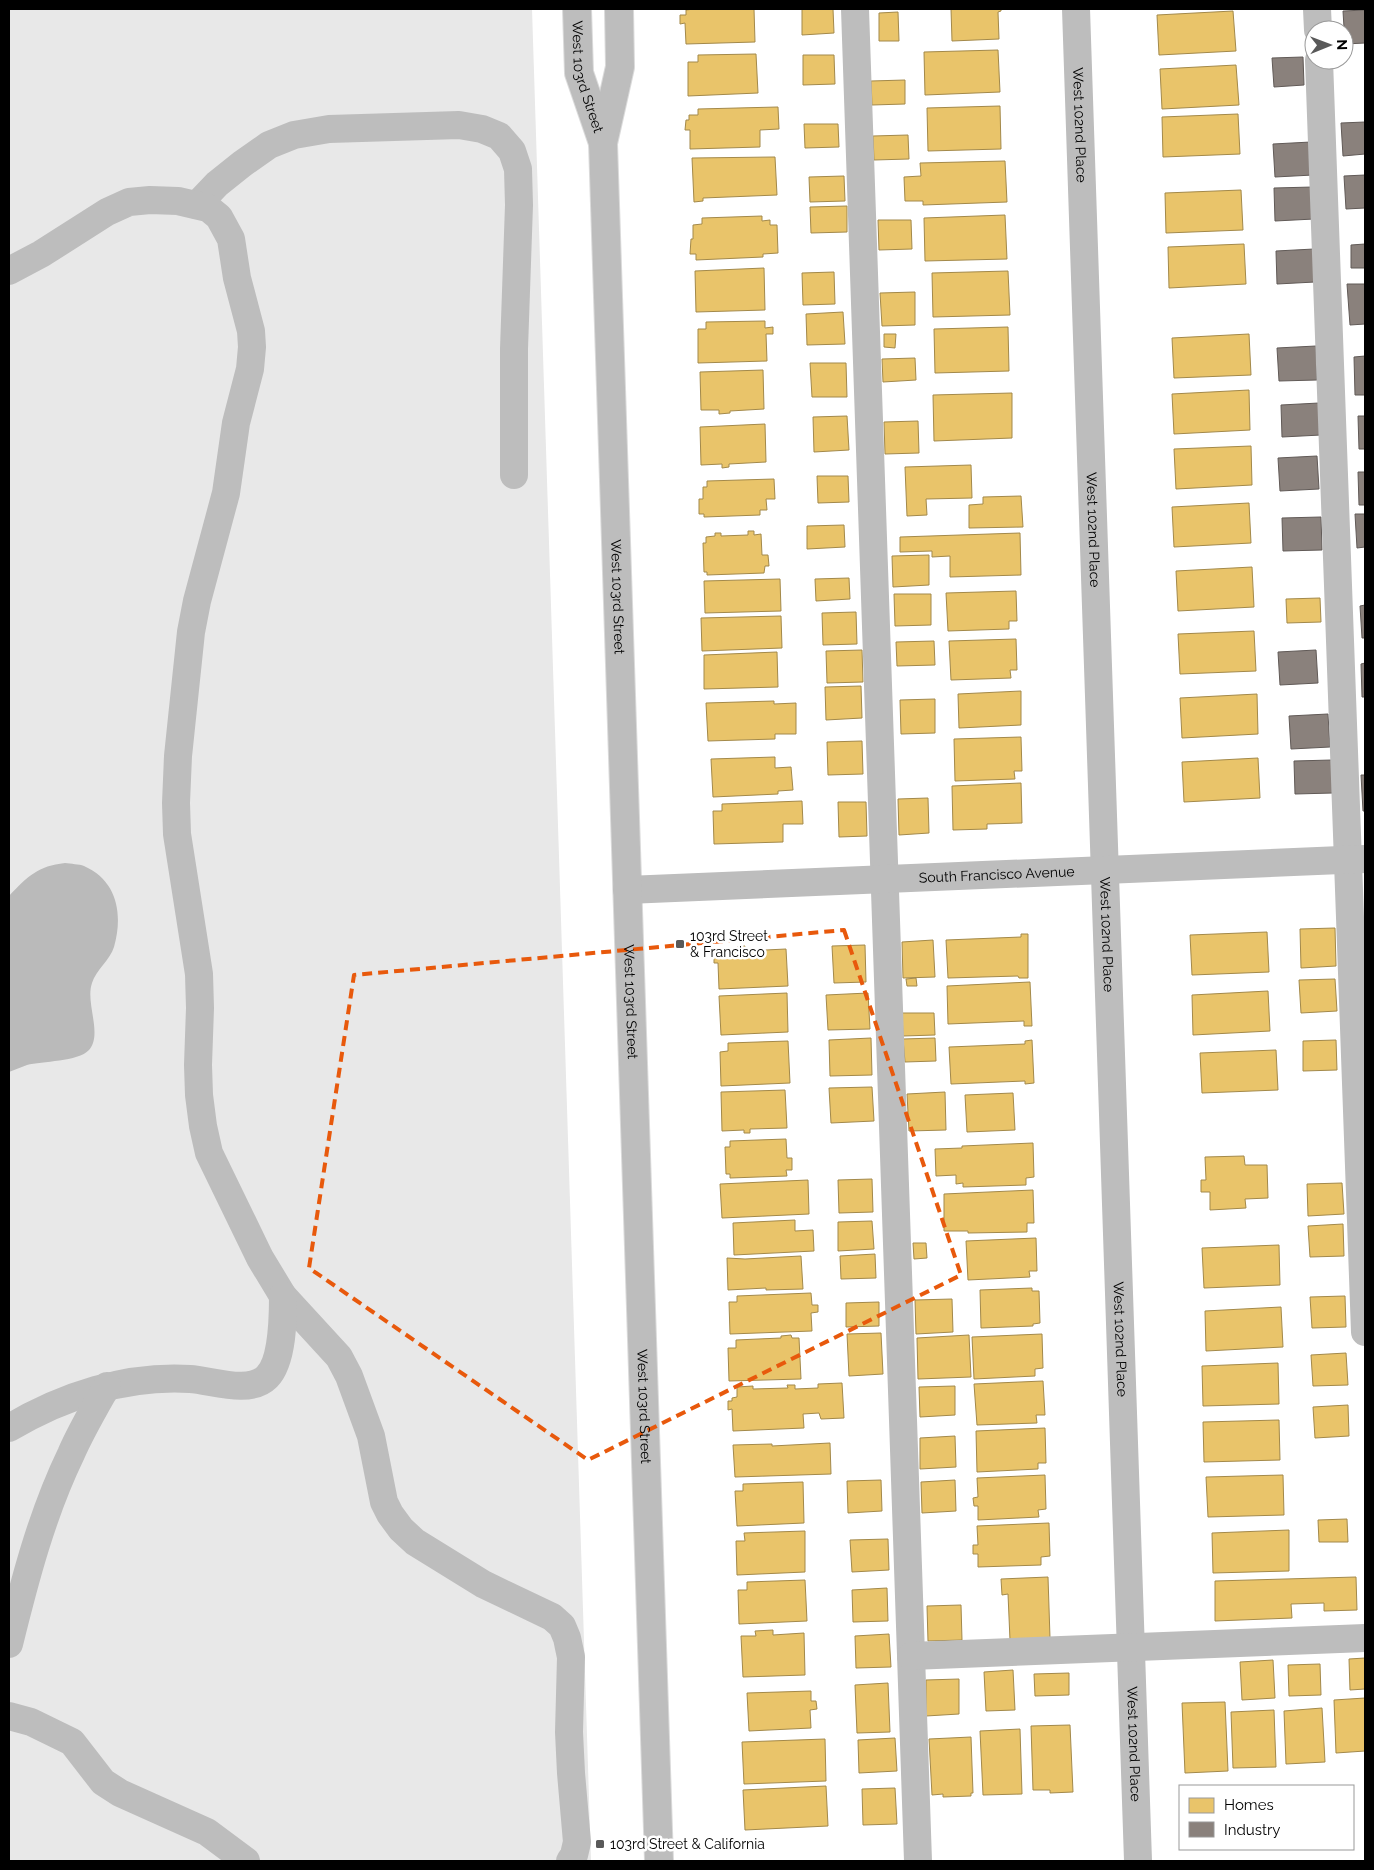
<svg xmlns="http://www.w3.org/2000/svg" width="1374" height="1870" viewBox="0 0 1374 1870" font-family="Raleway,sans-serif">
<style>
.green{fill:#e8e8e8}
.water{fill:#bababa}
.homes{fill:#e9c46a;stroke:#a3894a}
.industry{fill:#8a817c;stroke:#615a57}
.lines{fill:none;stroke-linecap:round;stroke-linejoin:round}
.major-casing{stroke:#dbdbdb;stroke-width:30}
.minor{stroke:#bdbdbd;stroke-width:28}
.major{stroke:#bdbdbd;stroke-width:28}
.marked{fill:none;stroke:#e8590c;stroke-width:4;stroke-dasharray:10 6;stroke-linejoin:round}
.poi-dot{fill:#595959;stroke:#fff;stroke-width:2}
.labels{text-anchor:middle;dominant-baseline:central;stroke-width:5;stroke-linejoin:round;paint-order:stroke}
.street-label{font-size:14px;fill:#000;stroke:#fff}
.poi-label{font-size:14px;fill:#000;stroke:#fff;text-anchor:start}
</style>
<rect width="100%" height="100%" fill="#fff"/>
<polygon class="green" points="9,9 532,9 591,1861 9,1861"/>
<path class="water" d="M65,863C71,864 79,864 84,866C118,881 123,915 114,947C110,960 96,970 92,983C85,1003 103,1034 89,1050C78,1062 42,1061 27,1065C21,1067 15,1070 9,1072V896C28,876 38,866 65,863Z"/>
<g class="homes">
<polygon points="694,9 754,9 755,42 686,44 685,23 680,24 680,15 686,15 686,10"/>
<polygon points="802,9 833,9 834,33 802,35"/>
<polygon points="951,9 1001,9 1001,11 998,12 999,39 952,41"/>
<polygon points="1233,11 1236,51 1159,55 1157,15"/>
<polygon points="898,12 899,41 879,41 879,13"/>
<polygon points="998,50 1000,92 925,95 924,52"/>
<polygon points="756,54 758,93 688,96 688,62 698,62 698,55"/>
<polygon points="803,55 834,55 835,84 803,85"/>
<polygon points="1236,65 1239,105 1162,109 1160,69"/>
<polygon points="905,80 905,104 872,105 871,81"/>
<polygon points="1000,106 1001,149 928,151 927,108"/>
<polygon points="778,107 779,129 760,130 760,147 690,149 690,130 685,130 686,120 689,120 689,115 698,115 698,109"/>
<polygon points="1238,114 1240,154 1163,157 1162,117"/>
<polygon points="804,124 838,124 839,147 805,148"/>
<polygon points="908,135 909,159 874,160 873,136"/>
<polygon points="775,157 777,195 703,198 703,201 694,202 692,158"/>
<polygon points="1005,161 1007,202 923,205 923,201 905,201 904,177 921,176 920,163"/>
<polygon points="844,176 845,201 810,202 809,177"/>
<polygon points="1241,190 1243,230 1166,233 1165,193"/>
<polygon points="847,206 847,232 811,233 810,207"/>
<polygon points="1005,215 1007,259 925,261 924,218"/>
<polygon points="762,216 762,221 770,220 770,225 777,225 778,253 763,254 763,257 696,260 696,254 690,254 691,239 693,239 693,225 702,224 702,218"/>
<polygon points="878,220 911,220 912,249 879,250"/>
<polygon points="1244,244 1246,284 1169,288 1168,247"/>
<polygon points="764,268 765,310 696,312 695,271"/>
<polygon points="1008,271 1010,315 933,317 932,273"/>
<polygon points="834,272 835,304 803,305 802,273"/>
<polygon points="915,292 915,325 882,326 880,293"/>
<polygon points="843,312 845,344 807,345 806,314"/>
<polygon points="765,321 765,328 773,327 773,334 766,334 767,361 698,363 698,329 706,329 706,322"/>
<polygon points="1008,327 1009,371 935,373 934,329"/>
<polygon points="884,334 896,334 895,348 884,347"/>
<polygon points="1249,334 1251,375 1174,378 1172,338"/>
<polygon points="915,358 916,380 883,382 882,359"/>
<polygon points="810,363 846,363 847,397 812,397"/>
<polygon points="763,370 764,409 730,411 730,413 719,414 719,410 701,410 700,372"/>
<polygon points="1249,390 1250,430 1174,434 1172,394"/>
<polygon points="1012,393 1012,438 934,441 933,395"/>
<polygon points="847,416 849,450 814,452 813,417"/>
<polygon points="918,421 919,453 885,454 884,422"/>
<polygon points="765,424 766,462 729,464 729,467 722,468 722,464 701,465 700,427"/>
<polygon points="1251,446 1252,485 1176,489 1174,449"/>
<polygon points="971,465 972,498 926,499 927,515 907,516 905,467"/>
<polygon points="817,476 848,476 849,502 818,503"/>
<polygon points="774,479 775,499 766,499 767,510 760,510 760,515 704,517 704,514 699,514 699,499 703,499 703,487 707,487 707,481"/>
<polygon points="1021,496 1023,527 969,528 969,505 983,504 983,497"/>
<polygon points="1249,503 1251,543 1174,547 1172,507"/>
<polygon points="844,525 845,547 807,549 807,526"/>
<polygon points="748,531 754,531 754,535 761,534 762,555 768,555 769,566 765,566 764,573 707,575 707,572 704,572 703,543 706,543 706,537 715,536 715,533 721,533 721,536 748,535"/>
<polygon points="1020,533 1021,575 950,577 950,556 932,557 932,551 900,552 900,537"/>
<polygon points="929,555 929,585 893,587 892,556"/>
<polygon points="1252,567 1254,607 1178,611 1176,571"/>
<polygon points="849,578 850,599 816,601 815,579"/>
<polygon points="780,579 781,611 705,613 704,581"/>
<polygon points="1016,591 1017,621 1009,621 1009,629 948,631 946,593"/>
<polygon points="894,594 931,594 931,625 895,626"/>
<polygon points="1320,598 1321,622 1287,623 1286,599"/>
<polygon points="856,612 857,644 823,645 822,613"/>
<polygon points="781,616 782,648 702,651 701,618"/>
<polygon points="1254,631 1256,671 1180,674 1178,634"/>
<polygon points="1016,639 1017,670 1010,670 1011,678 951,680 949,641"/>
<polygon points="934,641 935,665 897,666 896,642"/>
<polygon points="862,650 863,682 827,683 826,651"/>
<polygon points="777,652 778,687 704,689 704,655"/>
<polygon points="861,686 862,718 826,720 825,687"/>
<polygon points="1021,691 1021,725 959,728 958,694"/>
<polygon points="1257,694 1258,734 1182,738 1180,698"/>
<polygon points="935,699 935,733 901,734 900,700"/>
<polygon points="774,701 774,704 796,703 796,734 775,734 775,739 708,741 706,703"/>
<polygon points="1021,737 1022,771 1014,771 1015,779 955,781 954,739"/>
<polygon points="862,741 863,774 828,775 827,742"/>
<polygon points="775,757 775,768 791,767 793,790 778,791 778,794 713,797 711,759"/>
<polygon points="1258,758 1260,798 1184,802 1182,762"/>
<polygon points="1021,783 1022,823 987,824 987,829 953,830 952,786"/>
<polygon points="928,798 929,833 899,835 898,799"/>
<polygon points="802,801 803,824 783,824 783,842 714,844 713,811 722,811 722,804"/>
<polygon points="838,802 866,802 867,836 839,837"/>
<polygon points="1335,928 1336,966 1301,968 1300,929"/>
<polygon points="1267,932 1269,972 1192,975 1190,935"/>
<polygon points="1021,934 1028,934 1028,978 1019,978 1018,976 948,978 946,940 1021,937"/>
<polygon points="933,940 935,977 903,978 902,942"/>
<polygon points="865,945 866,982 834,983 832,946"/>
<polygon points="738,946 745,946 745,951 786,949 788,986 719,989 718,963 714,963 714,952 739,951"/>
<polygon points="916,978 917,986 907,986 906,979"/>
<polygon points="1335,979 1337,1011 1301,1013 1299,980"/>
<polygon points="1030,982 1032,1026 1024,1026 1024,1021 948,1024 947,986"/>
<polygon points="1268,991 1270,1031 1193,1035 1192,995"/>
<polygon points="787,993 788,1032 721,1035 719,996"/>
<polygon points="868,993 870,1029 828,1030 826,995"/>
<polygon points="902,1013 934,1013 935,1035 903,1036"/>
<polygon points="871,1038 872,1075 830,1076 829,1040"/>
<polygon points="935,1038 936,1061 905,1062 903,1039"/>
<polygon points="1032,1040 1034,1083 1025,1084 1025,1081 951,1084 949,1047 1025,1044 1025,1041"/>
<polygon points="1336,1040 1337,1070 1303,1071 1303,1041"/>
<polygon points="788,1041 790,1083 721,1086 720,1052 728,1051 728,1043"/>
<polygon points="1276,1050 1278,1090 1202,1093 1200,1053"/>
<polygon points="872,1087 874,1121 831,1123 829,1088"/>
<polygon points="785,1090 787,1128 750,1129 750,1133 744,1133 744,1130 722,1131 721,1092"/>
<polygon points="945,1092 946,1130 909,1131 907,1094"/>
<polygon points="1013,1093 1015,1130 967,1132 965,1095"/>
<polygon points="786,1139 787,1158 792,1158 792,1170 786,1170 787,1176 730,1178 730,1174 726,1174 725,1147 730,1147 730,1141"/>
<polygon points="1033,1143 1034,1177 1026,1178 1026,1185 963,1187 963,1183 956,1184 956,1175 936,1176 935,1149 962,1148 962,1146"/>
<polygon points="1244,1156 1245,1165 1267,1165 1268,1198 1245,1199 1246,1208 1210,1210 1210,1192 1201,1192 1201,1180 1206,1180 1205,1157"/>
<polygon points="872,1179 873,1212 839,1213 838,1180"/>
<polygon points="808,1180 809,1214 722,1218 720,1184"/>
<polygon points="1342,1183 1344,1214 1308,1216 1307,1184"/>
<polygon points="1033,1190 1034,1223 1027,1223 1027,1232 968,1233 968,1231 944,1231 944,1194"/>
<polygon points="795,1220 795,1231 813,1230 814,1251 734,1255 733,1223"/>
<polygon points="872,1221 874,1249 838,1251 838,1222"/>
<polygon points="1343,1224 1344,1256 1310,1257 1308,1226"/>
<polygon points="1036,1238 1037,1271 1029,1271 1030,1277 968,1280 966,1241"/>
<polygon points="913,1243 926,1243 927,1258 914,1259"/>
<polygon points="1279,1245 1280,1285 1204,1288 1202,1248"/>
<polygon points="875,1254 876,1278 841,1279 840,1256"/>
<polygon points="801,1256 803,1289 766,1290 766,1288 728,1290 727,1258 745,1259"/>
<polygon points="1032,1288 1032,1291 1039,1291 1040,1323 1033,1324 1033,1326 981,1328 980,1290"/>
<polygon points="811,1293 812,1305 818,1305 818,1312 811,1313 812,1331 730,1334 729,1302 737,1302 737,1296"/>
<polygon points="1345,1296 1346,1327 1312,1328 1310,1297"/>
<polygon points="952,1299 953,1332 916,1334 915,1300"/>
<polygon points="879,1302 879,1326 846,1327 846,1303"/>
<polygon points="1281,1307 1283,1347 1206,1351 1205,1311"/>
<polygon points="881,1333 883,1374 849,1376 847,1334"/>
<polygon points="1042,1334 1043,1368 1035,1369 1035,1376 974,1379 972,1337"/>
<polygon points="791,1335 792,1338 799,1338 801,1379 729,1381 728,1348 736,1348 736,1340 781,1338 781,1336"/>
<polygon points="969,1335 971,1377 918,1379 917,1338"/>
<polygon points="1346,1353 1348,1385 1313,1386 1311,1355"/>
<polygon points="1278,1363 1279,1404 1203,1406 1202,1366"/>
<polygon points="1043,1381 1045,1415 1036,1415 1037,1423 977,1425 974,1384"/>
<polygon points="842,1383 844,1418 821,1419 819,1413 803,1414 804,1428 733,1431 732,1409 728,1410 728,1401 732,1401 732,1398 737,1397 737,1387 753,1386 753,1389 788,1388 787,1385 795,1385 795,1389 818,1388 818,1384"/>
<polygon points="955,1386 955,1415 920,1417 919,1387"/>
<polygon points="1348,1405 1349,1436 1315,1438 1313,1407"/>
<polygon points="1279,1420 1280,1460 1204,1462 1203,1422"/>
<polygon points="1045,1428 1046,1463 1038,1463 1038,1469 977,1472 976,1431"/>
<polygon points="955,1436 956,1467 920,1469 920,1438"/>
<polygon points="830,1443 831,1474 735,1477 733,1445 772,1444 772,1446"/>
<polygon points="1045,1475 1046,1509 1038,1510 1039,1517 978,1520 978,1506 974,1506 973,1498 978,1497 977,1478"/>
<polygon points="1283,1475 1284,1515 1208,1517 1206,1477"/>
<polygon points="881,1480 882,1511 848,1513 847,1481"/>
<polygon points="955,1480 956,1511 922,1513 921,1482"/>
<polygon points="803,1482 804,1523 737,1526 735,1491 743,1491 743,1484"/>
<polygon points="1347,1519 1348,1542 1319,1542 1318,1520"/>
<polygon points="1049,1523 1050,1556 1041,1557 1041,1565 978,1567 978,1554 973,1554 973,1545 978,1545 977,1526"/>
<polygon points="1289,1530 1289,1571 1213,1573 1212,1533"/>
<polygon points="805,1531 805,1572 737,1575 736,1541 745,1541 744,1533"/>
<polygon points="888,1539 889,1570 852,1572 850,1540"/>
<polygon points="1048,1577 1050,1638 1010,1640 1008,1594 1002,1595 1001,1579"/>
<polygon points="1356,1577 1357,1610 1324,1611 1324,1603 1291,1604 1292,1618 1215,1621 1215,1581"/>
<polygon points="805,1580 807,1621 739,1624 738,1590 747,1590 747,1582"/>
<polygon points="887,1588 888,1621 853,1622 852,1590"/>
<polygon points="961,1605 962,1640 928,1641 927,1606"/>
<polygon points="773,1630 773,1635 804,1633 805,1675 743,1677 741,1636 756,1636 755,1631"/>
<polygon points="889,1634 891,1667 856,1668 855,1636"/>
<polygon points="1365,1658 1365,1689 1350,1690 1349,1659"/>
<polygon points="1273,1660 1275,1698 1242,1700 1240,1662"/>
<polygon points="1320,1664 1321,1695 1289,1696 1288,1665"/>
<polygon points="1013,1670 1015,1710 986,1711 984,1672"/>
<polygon points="1069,1673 1069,1695 1035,1696 1034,1674"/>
<polygon points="959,1679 959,1714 926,1716 926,1680"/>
<polygon points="888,1683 890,1732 857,1733 855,1685"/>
<polygon points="811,1691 811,1701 816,1701 817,1709 810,1710 811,1728 749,1731 747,1693"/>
<polygon points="1365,1698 1365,1751 1336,1753 1334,1700"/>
<polygon points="1225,1702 1228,1771 1185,1773 1182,1703"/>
<polygon points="1322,1708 1325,1762 1286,1764 1284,1711"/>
<polygon points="1274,1710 1276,1767 1233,1768 1231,1712"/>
<polygon points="1070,1725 1073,1792 1050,1793 1050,1790 1033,1790 1031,1726"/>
<polygon points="1020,1729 1022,1794 983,1795 980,1731"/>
<polygon points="971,1737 973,1793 971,1793 971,1796 943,1797 943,1794 932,1795 929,1739"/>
<polygon points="895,1738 897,1771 859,1773 858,1740"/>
<polygon points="825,1739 826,1781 744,1784 742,1742"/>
<polygon points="826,1786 828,1826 745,1830 743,1790"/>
<polygon points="895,1788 897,1824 863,1825 862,1789"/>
</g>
<g class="industry">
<polygon points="1365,10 1365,43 1345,44 1343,11"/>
<polygon points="1303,57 1304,85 1274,87 1272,58"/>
<polygon points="1365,122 1365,154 1343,156 1341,123"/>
<polygon points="1311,142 1313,175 1275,177 1273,144"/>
<polygon points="1365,175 1365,208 1346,209 1344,176"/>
<polygon points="1313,187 1314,219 1275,221 1274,188"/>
<polygon points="1365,244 1365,268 1351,268 1351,245"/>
<polygon points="1314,249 1315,282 1277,284 1276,251"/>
<polygon points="1347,284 1365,284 1365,324 1350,325"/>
<polygon points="1316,346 1317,380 1279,381 1277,348"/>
<polygon points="1365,356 1365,395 1355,395 1354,357"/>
<polygon points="1319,403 1321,435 1282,437 1281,405"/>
<polygon points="1358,416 1365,416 1365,449 1359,449"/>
<polygon points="1317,456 1319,489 1280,491 1278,458"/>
<polygon points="1358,472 1365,472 1365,505 1359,505"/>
<polygon points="1355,514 1365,514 1365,547 1357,548"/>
<polygon points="1321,517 1322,550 1283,551 1282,518"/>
<polygon points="1365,605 1365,638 1362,638 1360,606"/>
<polygon points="1316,650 1318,683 1280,685 1278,652"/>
<polygon points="1365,663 1365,697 1362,697 1361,664"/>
<polygon points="1328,714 1330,747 1291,749 1289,716"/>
<polygon points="1332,760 1333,793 1295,794 1294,761"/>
<polygon points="1361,775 1365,775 1365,811 1363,811"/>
</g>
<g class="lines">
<g class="major-casing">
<g id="major">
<path id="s3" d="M577,9L579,73L603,143"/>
<path id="s4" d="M619,9L620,67L603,143L659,1861"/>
</g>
</g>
<g class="minor">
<polyline points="855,9 918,1861"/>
<path id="s1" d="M1076,9L1138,1861"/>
<polyline points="1317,9 1318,30"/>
<polyline points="1319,60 1365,1332"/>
<polyline points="197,205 217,184 242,164 269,145 294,135 329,129 459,125 482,129 499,136 512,151 518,169 519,205 514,349 514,475"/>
<polyline points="9,271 41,254 107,212 129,202 150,200 178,201 208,208 219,217 231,239 237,278 251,331 252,347 250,369 236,423 226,493 197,601 191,632 178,756 176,803 177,834 199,974 200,1008 198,1065 199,1095 203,1126 209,1153 260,1258 283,1296 339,1357 349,1376 371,1436 384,1502 390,1514 401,1529 415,1542 483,1584 552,1617 562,1626 567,1638 571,1657 569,1732 571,1773 577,1842 574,1855 570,1861"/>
<path id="s2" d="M627,890L1365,859"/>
<path d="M9,1428C63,1396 126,1375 190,1379C211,1380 249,1395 267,1377C283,1361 283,1317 283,1296"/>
<path d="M9,1644C25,1579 42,1514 71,1454C81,1431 94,1409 107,1386"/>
<polyline points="911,1656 1365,1638"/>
<polyline points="9,1716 31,1722 72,1742 103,1782 120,1793 207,1832 246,1861"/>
</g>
<use href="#major" class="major"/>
</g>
<path class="marked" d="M844,930L961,1275L588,1460L309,1268L354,975Z"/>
<g class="poi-dot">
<rect x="675" y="939" width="10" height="10" rx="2.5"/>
<rect x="595" y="1839" width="10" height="10" rx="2.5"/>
</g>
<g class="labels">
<g class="street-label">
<text stroke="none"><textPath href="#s3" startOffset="69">West 103rd Street</textPath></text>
<text stroke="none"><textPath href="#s1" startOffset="116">West 102nd Place</textPath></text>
<text stroke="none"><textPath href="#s1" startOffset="521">West 102nd Place</textPath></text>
<text stroke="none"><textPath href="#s4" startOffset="590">West 103rd Street</textPath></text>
<text stroke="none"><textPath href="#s2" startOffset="370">South Francisco Avenue</textPath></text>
<text stroke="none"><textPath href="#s1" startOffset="926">West 102nd Place</textPath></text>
<text stroke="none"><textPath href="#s4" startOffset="995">West 103rd Street</textPath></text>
<text stroke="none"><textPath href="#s1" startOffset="1331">West 102nd Place</textPath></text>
<text stroke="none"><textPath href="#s4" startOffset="1400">West 103rd Street</textPath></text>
<text stroke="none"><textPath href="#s1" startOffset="1736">West 102nd Place</textPath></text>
</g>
<g class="poi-label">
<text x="690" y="936">103rd Street<tspan x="690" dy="16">&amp; Francisco</tspan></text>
<text x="610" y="1844">103rd Street &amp; California</text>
</g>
</g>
<rect width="1374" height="1870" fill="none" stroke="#000000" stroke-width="20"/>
<rect x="1179" y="1785" width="175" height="65" fill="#ffffff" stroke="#999999"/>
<rect x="1189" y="1798" width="25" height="15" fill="#e9c46a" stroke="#999999"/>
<text x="1224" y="1810" font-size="15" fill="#000000">Homes</text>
<rect x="1189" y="1822" width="25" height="15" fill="#8a817c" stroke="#999999"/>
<text x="1224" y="1835" font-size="15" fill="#000000">Industry</text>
<g transform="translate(1329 45) rotate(89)"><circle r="24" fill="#ffffff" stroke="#999999"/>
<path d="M0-4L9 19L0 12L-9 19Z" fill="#595959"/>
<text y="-8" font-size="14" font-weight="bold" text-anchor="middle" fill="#000000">N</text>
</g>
</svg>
